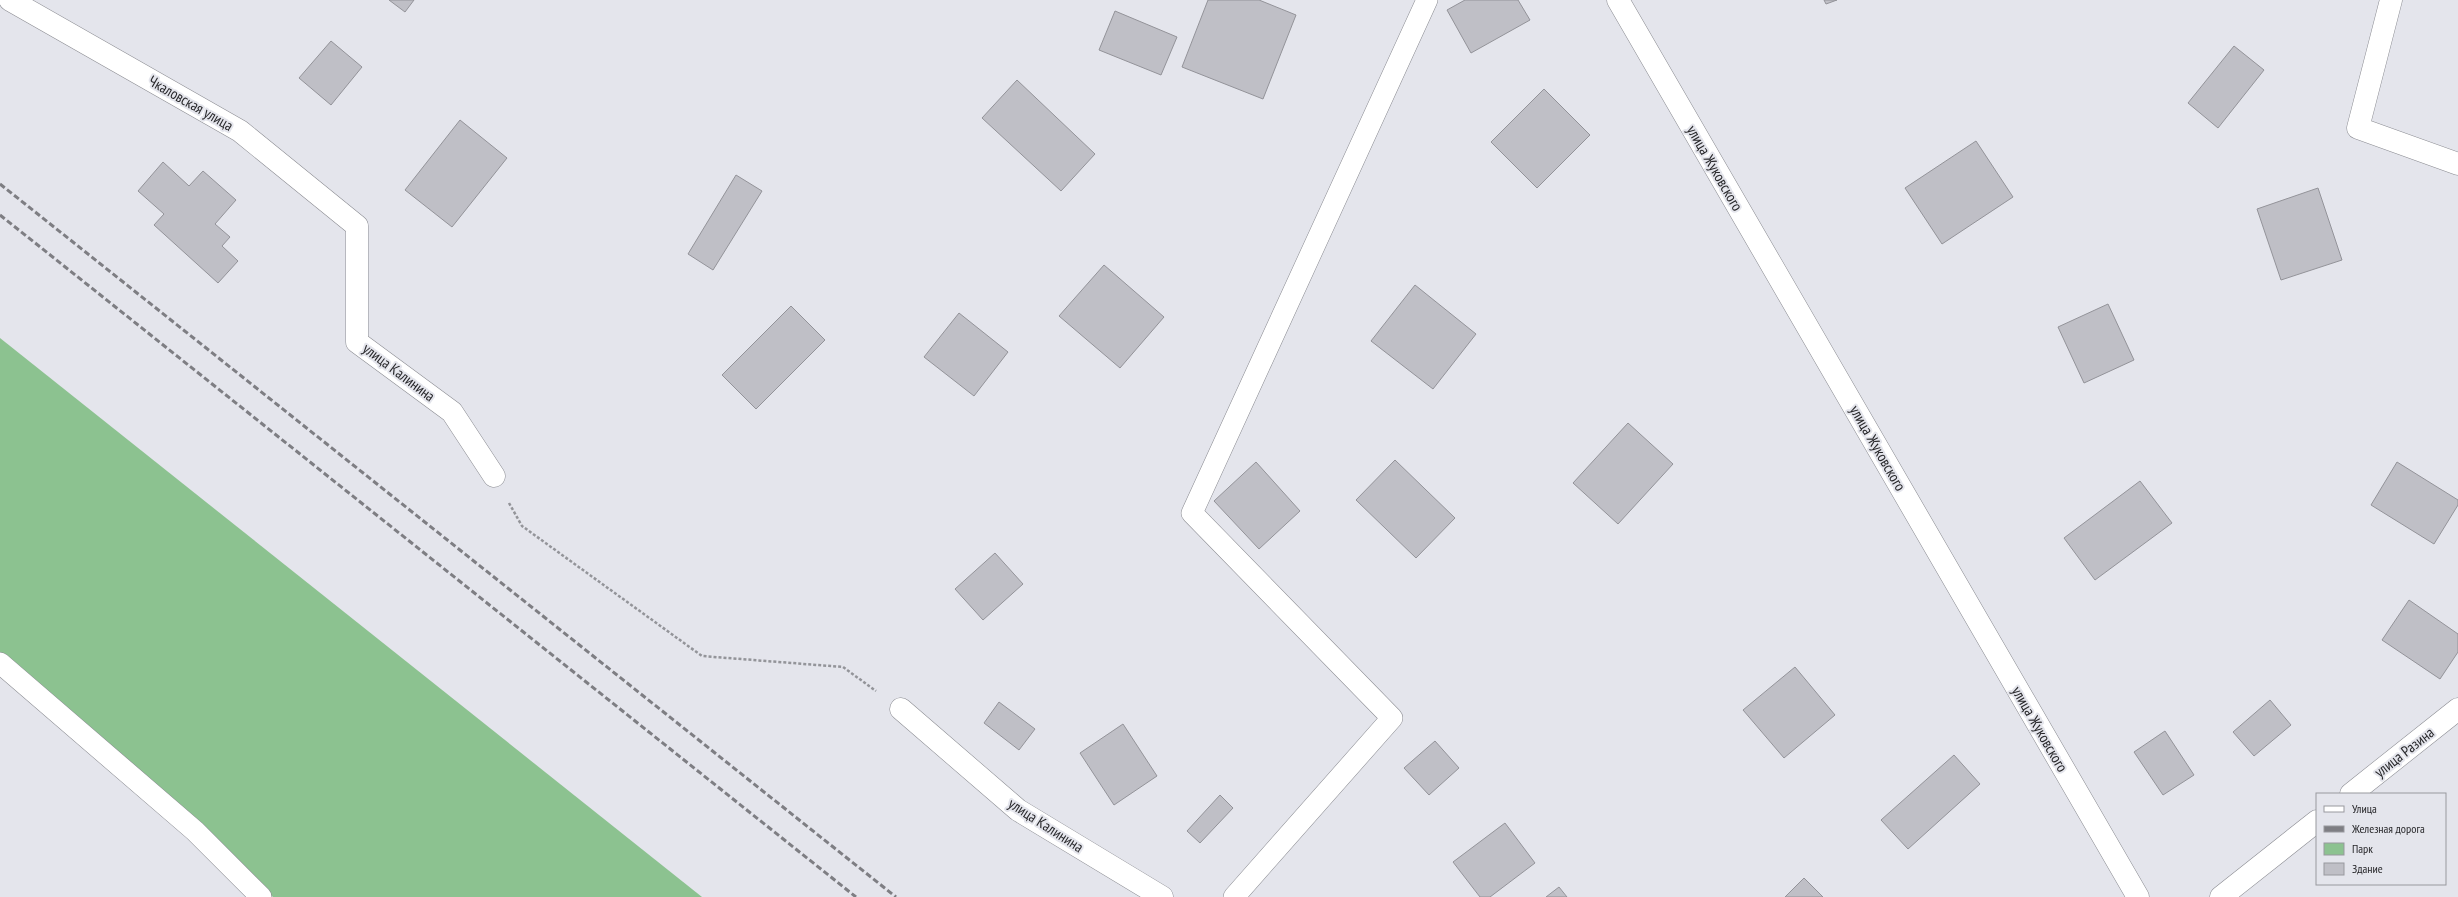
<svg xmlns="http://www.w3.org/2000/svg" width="2458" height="897" viewBox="0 0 2458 897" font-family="'PT Sans Narrow',sans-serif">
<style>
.green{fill:#8cc290}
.building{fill:#bfbfc6;stroke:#939399}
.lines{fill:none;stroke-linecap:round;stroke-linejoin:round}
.lane-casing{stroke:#8a8b91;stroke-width:22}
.street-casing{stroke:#8a8b91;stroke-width:23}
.path{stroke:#939499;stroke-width:2.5;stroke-dasharray:3 2;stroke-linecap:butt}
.lane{stroke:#fff;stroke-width:21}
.street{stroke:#fff;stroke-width:22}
.rail{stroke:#7e7e83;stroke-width:3;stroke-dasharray:6 3;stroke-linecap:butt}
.labels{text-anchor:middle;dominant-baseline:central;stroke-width:4;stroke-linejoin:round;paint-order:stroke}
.street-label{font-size:15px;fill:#27272a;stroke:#e4e5ec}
</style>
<rect width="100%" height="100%" fill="#e4e5ec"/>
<polygon class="green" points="0,338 702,897 273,897 0,663"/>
<g class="building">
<polygon points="389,0 414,0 405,12"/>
<polygon points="1208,0 1259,0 1296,15 1263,99 1182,67"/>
<polygon points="1465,0 1518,0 1530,20 1471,53 1447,10"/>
<polygon points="1824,0 1837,0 1826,4"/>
<polygon points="1115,11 1177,37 1161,75 1099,50"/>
<polygon points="331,41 362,67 331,105 299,78"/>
<polygon points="2234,46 2264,70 2218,128 2188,103"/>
<polygon points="1017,80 1095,154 1061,191 982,118"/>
<polygon points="1544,89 1590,135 1537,188 1491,142"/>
<polygon points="460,120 507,158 452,227 405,190"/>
<polygon points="1976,141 2013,197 1942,244 1905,188"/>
<polygon points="163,162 189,186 203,171 236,200 215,224 230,237 222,246 238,261 218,283 154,225 164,214 138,191"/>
<polygon points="736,175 762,191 713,270 688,254"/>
<polygon points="2318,188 2342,260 2281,280 2257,209"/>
<polygon points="1104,265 1164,317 1120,368 1059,316"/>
<polygon points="1415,285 1476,334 1433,389 1371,341"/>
<polygon points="2108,304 2134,360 2084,383 2058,327"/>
<polygon points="791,306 825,340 756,409 722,375"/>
<polygon points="959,313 1008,352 974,396 924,357"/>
<polygon points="1628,423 1673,464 1618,524 1573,483"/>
<polygon points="1395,460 1455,518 1416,558 1356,500"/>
<polygon points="1256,462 1300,511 1259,549 1214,501"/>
<polygon points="2397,462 2458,500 2458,505 2434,544 2371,505"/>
<polygon points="2140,481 2172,523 2095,580 2064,538"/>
<polygon points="995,553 1023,584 983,620 955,589"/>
<polygon points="2409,600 2458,634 2458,652 2440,679 2382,640"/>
<polygon points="1795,667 1835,715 1784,758 1743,710"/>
<polygon points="2270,700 2291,725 2254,756 2233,732"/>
<polygon points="999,702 1035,729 1019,750 984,723"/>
<polygon points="1123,724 1157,776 1114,805 1080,753"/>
<polygon points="2165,731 2194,775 2163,795 2134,752"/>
<polygon points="1435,741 1459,768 1429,795 1404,768"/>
<polygon points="1954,755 1980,784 1908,849 1881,820"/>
<polygon points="1220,795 1233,808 1200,843 1187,831"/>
<polygon points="1505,823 1535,863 1490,897 1480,897 1453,862"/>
<polygon points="1804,878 1823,897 1785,897"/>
<polygon points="1559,887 1567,897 1546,897"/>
</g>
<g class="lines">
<g class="lane-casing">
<g id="lane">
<polyline points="0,663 195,831 261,897"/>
<polyline points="1234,897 1392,718 1192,513 1427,0"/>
</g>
</g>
<g class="street-casing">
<g id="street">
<polyline points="10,0 240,131 357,226 357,342 452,412 494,476"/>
<polyline points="1618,0 2138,897"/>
<polyline points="2391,0 2358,128 2458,164"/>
<polyline points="901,709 1018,810 1162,897"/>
<polyline points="2351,794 2458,709"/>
<polyline points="2221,897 2317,821"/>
</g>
</g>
<polyline class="path" points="509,503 522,526 702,656 843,667 876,691"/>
<use href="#lane" class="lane"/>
<use href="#street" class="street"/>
<g class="rail">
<polyline points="0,184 896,897"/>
<polyline points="0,215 856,897"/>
</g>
</g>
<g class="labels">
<g class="street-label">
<text transform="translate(191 103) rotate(30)">Чкаловская улица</text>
<text transform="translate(1715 168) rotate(60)">улица Жуковского</text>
<text transform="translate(399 372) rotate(37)">улица Калинина</text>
<text transform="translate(1878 448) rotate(60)">улица Жуковского</text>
<text transform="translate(2040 729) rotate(60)">улица Жуковского</text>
<text transform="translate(2404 752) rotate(-38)">улица Разина</text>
<text transform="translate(1046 825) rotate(33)">улица Калинина</text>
</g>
</g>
<rect x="2316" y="793" width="130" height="92" fill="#e4e5ec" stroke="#98999e"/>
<rect x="2324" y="806" width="20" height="6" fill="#ffffff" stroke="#98999e"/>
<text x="2352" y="813" font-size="12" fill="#27272a">Улица</text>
<rect x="2324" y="826" width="20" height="6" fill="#7e7e83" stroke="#98999e"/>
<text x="2352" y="833" font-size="12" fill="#27272a">Железная дорога</text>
<rect x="2324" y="843" width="20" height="12" fill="#8cc290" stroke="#98999e"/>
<text x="2352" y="853" font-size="12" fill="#27272a">Парк</text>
<rect x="2324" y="863" width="20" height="12" fill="#bfbfc6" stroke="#98999e"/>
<text x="2352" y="873" font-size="12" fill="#27272a">Здание</text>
</svg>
